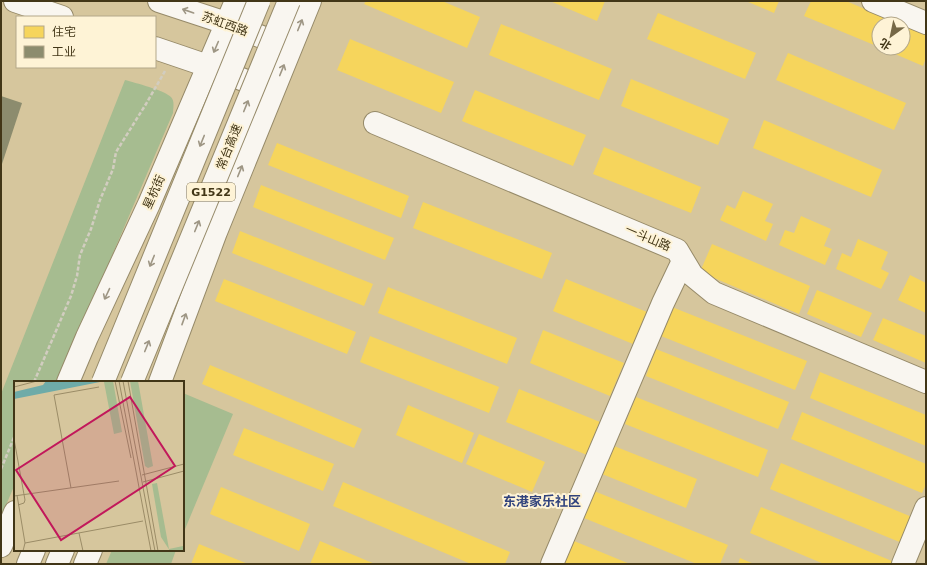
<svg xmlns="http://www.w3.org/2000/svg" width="927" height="565" viewBox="0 0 927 565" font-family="'DejaVu Sans','Noto Sans SC',sans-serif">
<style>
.forest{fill:#a6bc90}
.homes{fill:#f6d55c}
.industry{fill:#8c8c6e}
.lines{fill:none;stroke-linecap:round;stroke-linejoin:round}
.minor-casing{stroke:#968a69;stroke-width:24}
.major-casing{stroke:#968a69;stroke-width:24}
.highway-casing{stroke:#968a69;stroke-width:24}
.path{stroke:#d2cdc0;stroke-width:2.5;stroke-dasharray:4 2;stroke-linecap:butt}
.minor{stroke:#f9f6f0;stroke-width:22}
.major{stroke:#f9f6f0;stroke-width:22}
.highway{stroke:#f9f6f0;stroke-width:22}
.highway-bridge-casing{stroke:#968a69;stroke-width:24;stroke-linecap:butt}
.highway-bridge{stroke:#f9f6f0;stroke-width:22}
.oneway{stroke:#9e9684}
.labels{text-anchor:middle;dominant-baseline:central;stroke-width:4;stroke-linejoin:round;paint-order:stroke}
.shield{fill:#fef3d6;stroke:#7a6f50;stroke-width:1}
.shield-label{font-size:11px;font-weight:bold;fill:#423617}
.street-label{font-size:12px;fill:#423617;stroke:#fef3d6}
.neighbourhood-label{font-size:13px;font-weight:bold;fill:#31437d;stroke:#fef3d6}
.inset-road{fill:none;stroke:#9b8c67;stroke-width:1}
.view{fill:#c2185b;fill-opacity:0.15;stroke:#c2185b;stroke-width:2}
.inset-edge{fill:none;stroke:#423617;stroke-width:2}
</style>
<rect width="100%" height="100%" fill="#d6c69d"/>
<g class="forest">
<path d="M125,80C135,83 164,90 171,97C175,101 173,108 173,113L58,382H15V484L1,517V394Z"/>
<polygon points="183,393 233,414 183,534"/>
<polygon points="112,550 176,550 171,564 106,564"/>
</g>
<g class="homes">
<polygon points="366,1 442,1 480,17 467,48 364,4"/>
<polygon points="550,1 605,1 597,21"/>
<polygon points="746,1 779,1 774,13"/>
<polygon points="811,1 846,1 900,24 879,24 879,47 804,16"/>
<polygon points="658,13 756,53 745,79 647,39"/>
<polygon points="501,24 612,69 599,100 489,55"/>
<polygon points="903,25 926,35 926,58 923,66 881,48 903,48"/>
<polygon points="350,39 454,82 441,113 337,70"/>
<polygon points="788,53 906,103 894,130 776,80"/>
<polygon points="631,79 729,119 718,145 621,106"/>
<polygon points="475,90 586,135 573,166 462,121"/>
<polygon points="764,120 882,170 871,197 753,148"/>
<polygon points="277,143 409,196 401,218 268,165"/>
<polygon points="604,147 701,187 691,213 593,174"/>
<polygon points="261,185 394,238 385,260 253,207"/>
<polygon points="743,191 773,204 765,221 773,224 766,241 720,220 727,205 735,209"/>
<polygon points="423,202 552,253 542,279 413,228"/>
<polygon points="801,216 831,229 824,246 832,249 825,265 779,245 785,230 794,233"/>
<polygon points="240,231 373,284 364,306 232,253"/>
<polygon points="858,239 888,252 881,269 889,273 881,289 836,269 842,253 851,257"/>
<polygon points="712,244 810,286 799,314 700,272"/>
<polygon points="910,275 926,283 926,313 898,300"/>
<polygon points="224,279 356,332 347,354 215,301"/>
<polygon points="566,279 647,312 633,344 553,311"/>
<polygon points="388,287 517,338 507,364 378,313"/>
<polygon points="817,290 872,313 861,337 807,314"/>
<polygon points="672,307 807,361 795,390 661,336"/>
<polygon points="883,318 926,336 926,363 873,340"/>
<polygon points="543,330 624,363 610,396 530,363"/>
<polygon points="370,336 499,387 489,413 360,362"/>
<polygon points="656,349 789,402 778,429 646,376"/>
<polygon points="210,365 362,429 354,448 202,384"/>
<polygon points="820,372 926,415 926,446 810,398"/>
<polygon points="519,389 600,422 587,455 506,422"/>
<polygon points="636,397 768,450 758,477 625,424"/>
<polygon points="408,405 474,433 462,463 396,435"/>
<polygon points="802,412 926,464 926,484 922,493 791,439"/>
<polygon points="244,428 334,464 323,491 233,455"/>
<polygon points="479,434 545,462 532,492 466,464"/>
<polygon points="614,446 697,479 686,508 602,474"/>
<polygon points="781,463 912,517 902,543 770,489"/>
<polygon points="343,482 510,552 505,564 471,564 333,506"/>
<polygon points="221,487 310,524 299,551 210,514"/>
<polygon points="594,491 728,545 720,564 697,564 584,518"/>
<polygon points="761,507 892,561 891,564 824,564 750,533"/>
<polygon points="320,541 375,564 310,564"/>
<polygon points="574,541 630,564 564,564"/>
<polygon points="199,544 248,564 191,564"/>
<polygon points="740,558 754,564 738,564"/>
</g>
<polygon class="industry" points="1,96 22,103 1,167"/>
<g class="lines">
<g class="minor-casing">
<g id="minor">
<polyline points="873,1 926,23"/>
<polyline points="375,123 677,250 692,275 714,293 926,382"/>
<polyline points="552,564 663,303 683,261"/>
<polyline points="903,564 926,508"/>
</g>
</g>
<g class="major-casing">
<g id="major">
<polyline points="15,1 62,17"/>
<polyline points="159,1 226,23 290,48"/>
<polyline points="155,48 208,66 272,91"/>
<polyline points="68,382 87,337 149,204 236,1"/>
<polyline points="160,382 216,232 310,1"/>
<polyline points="1,546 15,512"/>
<polyline points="85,564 91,550"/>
</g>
</g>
<g class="highway-casing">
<g id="highway">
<polyline points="28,564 34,550"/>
<polyline points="57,564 63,550"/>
</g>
</g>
<g class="path">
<polyline points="34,382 71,296 77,276 80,255 91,229 100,200 113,169 116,152 146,104 165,71"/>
<polyline points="1,469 15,435"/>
</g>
<use href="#minor" class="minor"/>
<use href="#major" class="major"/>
<use href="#highway" class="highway"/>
<g class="highway-bridge-casing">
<g id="highway-bridge">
<polyline points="103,382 259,1"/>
<polyline points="132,382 289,1"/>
</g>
</g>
<use href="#highway-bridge" class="highway-bridge"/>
</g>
<defs><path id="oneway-shaft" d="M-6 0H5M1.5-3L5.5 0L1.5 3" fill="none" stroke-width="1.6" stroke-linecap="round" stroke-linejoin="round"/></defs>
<g class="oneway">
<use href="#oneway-shaft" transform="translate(188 11) rotate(-161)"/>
<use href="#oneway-shaft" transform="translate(300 25) rotate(-68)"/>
<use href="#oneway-shaft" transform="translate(216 47) rotate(113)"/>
<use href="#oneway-shaft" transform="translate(282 70) rotate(-68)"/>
<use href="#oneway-shaft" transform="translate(246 106) rotate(-68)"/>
<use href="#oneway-shaft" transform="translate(202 141) rotate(112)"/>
<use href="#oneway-shaft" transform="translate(240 171) rotate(-68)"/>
<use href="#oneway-shaft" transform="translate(197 226) rotate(-68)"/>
<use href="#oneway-shaft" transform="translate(152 261) rotate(112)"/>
<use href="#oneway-shaft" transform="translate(107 294) rotate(115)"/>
<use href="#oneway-shaft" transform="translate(184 319) rotate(-70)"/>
<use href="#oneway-shaft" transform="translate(147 346) rotate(-68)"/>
</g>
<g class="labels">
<rect class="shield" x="187" y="183" width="48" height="18" rx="3"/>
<g class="shield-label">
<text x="211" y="192">G1522</text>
</g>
<g class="street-label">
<text transform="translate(225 24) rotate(20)">苏虹西路</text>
<text transform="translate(229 147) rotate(-68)">常台高速</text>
<text transform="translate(154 192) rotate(-66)">星杭街</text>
<text transform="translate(648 238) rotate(23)">一斗山路</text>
</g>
<g class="neighbourhood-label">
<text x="542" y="501">东港家乐社区</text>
</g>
</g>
<g transform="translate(14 381)">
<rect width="170" height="170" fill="#d6c69d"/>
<path d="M99,0L108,51L100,53L90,1ZM116,0H124L139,85L134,87L131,85ZM143,102L155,168L169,165L170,170H156L147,156L138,103Z" fill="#a6bc90"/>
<path d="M32,0H91L0,18V11L29,4Z" fill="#6eaba8"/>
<path class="inset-road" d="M101,0L117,77M105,0L137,170M109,0L141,170M114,0L144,170M0,6L23,0M0,58L11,119L10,122L4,124M128,94L170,83M129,101L170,90M57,107L40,14L85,6M3,114L11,162L9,170M0,115L105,100M65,152L69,170M11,162L129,140"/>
<path class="view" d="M116,16L161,85L47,159L2,89Z"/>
<rect width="170" height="170" class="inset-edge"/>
</g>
<rect width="927" height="565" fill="none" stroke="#423617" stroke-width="4"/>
<rect x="16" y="16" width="140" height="52" fill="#fef3d6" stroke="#b3a78a"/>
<rect x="24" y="26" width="20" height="12" fill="#f6d55c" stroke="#b3a78a"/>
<text x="52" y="36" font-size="12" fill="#423617">住宅</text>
<rect x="24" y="46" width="20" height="12" fill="#8c8c6e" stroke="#b3a78a"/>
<text x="52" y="56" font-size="12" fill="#423617">工业</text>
<g transform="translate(891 36) rotate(213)"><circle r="19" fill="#fef3d6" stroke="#b3a78a"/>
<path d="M0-3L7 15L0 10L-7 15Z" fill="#766846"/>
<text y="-6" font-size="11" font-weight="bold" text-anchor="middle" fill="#423617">北</text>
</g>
</svg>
